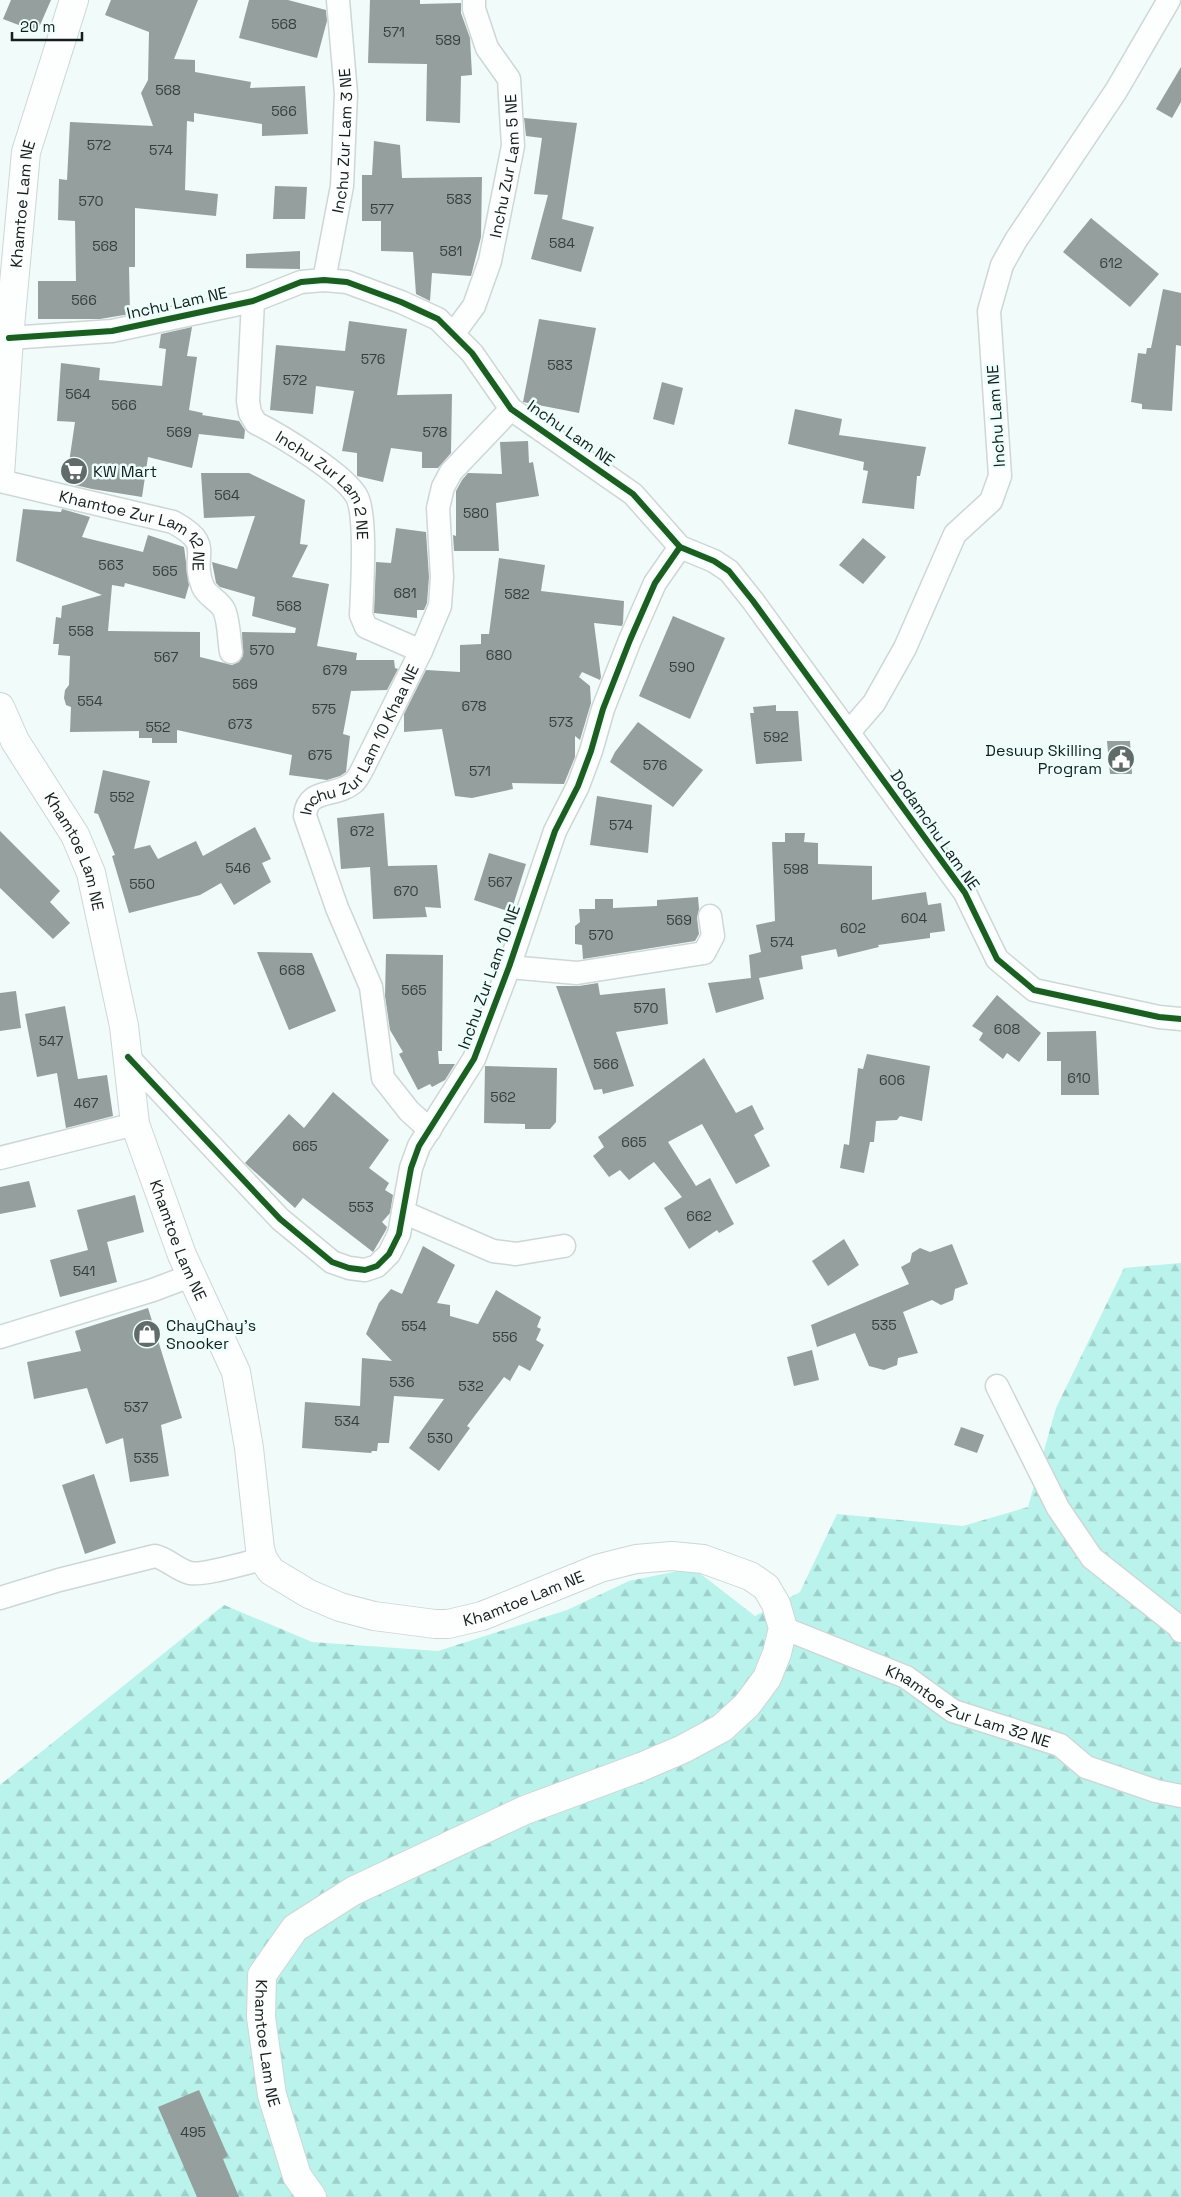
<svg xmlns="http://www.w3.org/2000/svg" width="1181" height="2197" viewBox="0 0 1181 2197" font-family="'Space Grotesk',sans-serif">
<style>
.forest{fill:url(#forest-firs)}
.building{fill:#959f9d}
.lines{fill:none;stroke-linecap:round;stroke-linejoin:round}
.minor-casing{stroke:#cdd7d5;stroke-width:25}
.secondary-casing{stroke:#cdd7d5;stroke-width:30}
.minor{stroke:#fdfefe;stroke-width:22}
.secondary{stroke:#fdfefe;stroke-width:28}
.cycleway-casing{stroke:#edfffc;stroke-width:9}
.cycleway{stroke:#1b5e20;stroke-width:6}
.labels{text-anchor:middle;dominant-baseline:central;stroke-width:5;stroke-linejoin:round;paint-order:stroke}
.number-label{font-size:14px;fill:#343f3d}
.street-label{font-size:16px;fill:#141f1d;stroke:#edfffc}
.poi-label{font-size:16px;fill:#141f1d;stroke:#edfffc;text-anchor:start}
</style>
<defs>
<pattern id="forest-firs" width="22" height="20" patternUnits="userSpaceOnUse" patternTransform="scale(1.25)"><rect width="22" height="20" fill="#b9f3eb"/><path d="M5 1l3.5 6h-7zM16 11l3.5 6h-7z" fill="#9ed0c9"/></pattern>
</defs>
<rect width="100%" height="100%" fill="#f1fbf9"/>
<polygon class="forest" points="1181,1263 1181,2197 0,2197 0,1785 224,1605 312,1642 438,1651 567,1610 629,1581 693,1568 755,1616 800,1592 837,1514 963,1526 1028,1507 1056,1408 1124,1268"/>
<g class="building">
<polygon points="11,0 51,0 37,32 3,19"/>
<polygon points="111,0 198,0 174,59 195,60 195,72 251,82 250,88 305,86 308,134 262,136 262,124 194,113 194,122 187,121 185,190 218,194 216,216 135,208 135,267 129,267 130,314 100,319 38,319 38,281 76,281 75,221 58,220 59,179 67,180 70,122 153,126 141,93 148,80 149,32 105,15"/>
<polygon points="249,0 288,0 326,10 327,21 317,58 239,38"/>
<polygon points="370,0 420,0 420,4 461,3 461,13 470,38 472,75 461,76 460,123 426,121 427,64 368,63"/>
<polygon points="1181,67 1181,102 1172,118 1156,109"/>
<polygon points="524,118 577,123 562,219 594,227 581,272 531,259 548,195 534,194 542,138 526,136"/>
<polygon points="374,141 400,145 402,178 482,177 481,237 471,276 432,273 430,301 416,294 413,252 381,251 381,221 362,221 362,175 372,175"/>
<polygon points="275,186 307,187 305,219 273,219"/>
<polygon points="1091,218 1159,274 1130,307 1063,252"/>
<polygon points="300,251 300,269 246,268 246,254"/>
<polygon points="1163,289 1181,293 1181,346 1176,345 1172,411 1142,409 1142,404 1131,402 1138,353 1146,354 1147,348 1151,348"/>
<polygon points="539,319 596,328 579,413 523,402"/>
<polygon points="349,321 407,329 397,395 452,394 451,453 438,468 422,468 422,452 391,448 383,482 357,476 357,453 342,451 354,391 316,386 313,414 270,410 276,345 345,351"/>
<polygon points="192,327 187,356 197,357 189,410 203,413 202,415 239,421 245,430 244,439 199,434 192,468 148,457 142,497 92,489 66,483 75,422 57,421 61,363 100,368 99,380 162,386 166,349 159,348 161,334"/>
<polygon points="662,382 683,388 674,425 653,419"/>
<polygon points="795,409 842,419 839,435 926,447 920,476 917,476 914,509 862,503 868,471 863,470 864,462 788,444"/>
<polygon points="528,441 529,463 533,462 539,496 496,503 499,551 454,551 453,535 456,536 456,491 462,480 468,473 502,474 500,442"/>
<polygon points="201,473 249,473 305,500 300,544 308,545 292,577 329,584 317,646 357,653 356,660 394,660 395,668 398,669 387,690 351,691 343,734 350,736 346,772 340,776 327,780 289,775 292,755 177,730 177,743 152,743 152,738 139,738 139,731 70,732 71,707 66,705 64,698 65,690 69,685 70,656 58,655 59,644 53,644 56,617 61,618 62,606 102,595 16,561 23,509 61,512 62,509 90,517 82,537 143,552 148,535 184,547 189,585 185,599 125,583 124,587 112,585 108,631 200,632 200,657 232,665 239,662 243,656 242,632 295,633 296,628 252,616 255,597 220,587 216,583 212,562 237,569 255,516 204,518"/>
<polygon points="396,528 426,532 429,577 427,603 424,610 417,610 417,618 374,613 376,562 391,563"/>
<polygon points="863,538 886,557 863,584 839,565"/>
<polygon points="499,558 545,565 541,591 624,601 623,623 622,626 594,623 601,677 600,680 582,672 579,677 590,686 591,703 580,740 575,736 575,757 564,784 512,783 513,789 472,798 455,796 442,729 404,732 404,714 426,670 460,672 460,645 481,644 481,634 489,634"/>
<polygon points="673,616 725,638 690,719 639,696"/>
<polygon points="776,705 776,711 798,711 802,761 756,764 750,713 754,713 753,707"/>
<polygon points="638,722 703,770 673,807 610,762 615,752"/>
<polygon points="1107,741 1130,741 1132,774 1110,774"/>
<polygon points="103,770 150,781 134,849 150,845 158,859 196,841 203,856 255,827 271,859 262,863 271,882 234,905 221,883 200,895 129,913 112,856 115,855 98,814 94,813"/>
<polygon points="597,796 652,805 648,853 590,845"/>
<polygon points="384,813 388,866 437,865 441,908 425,907 427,917 373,919 370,867 341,869 337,818"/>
<polygon points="0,831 60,891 50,902 70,923 53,939 0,888"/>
<polygon points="785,833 805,833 804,842 818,843 818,864 872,866 872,900 926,892 928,905 941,903 945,931 930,933 930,938 878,945 879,947 838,957 836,949 801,956 803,969 759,978 764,999 716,1013 708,983 751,978 749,955 761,952 756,925 775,921 772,842 785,842"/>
<polygon points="489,853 526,864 511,912 474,900"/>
<polygon points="698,897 699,909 697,918 699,934 695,941 583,959 582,945 575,944 575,926 580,922 579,909 595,909 595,899 613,899 613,908 657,906 657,900"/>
<polygon points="257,952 312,953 336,1011 289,1030"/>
<polygon points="386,954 443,955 442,1051 438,1051 439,1064 455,1064 445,1080 432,1087 430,1084 418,1090 399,1054 403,1052 390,1030 385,996"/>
<polygon points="598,983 600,995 665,988 668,1024 616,1032 634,1086 603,1094 602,1089 594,1090 556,986 579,986"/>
<polygon points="16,991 21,1028 0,1031 0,993"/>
<polygon points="997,995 1041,1033 1019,1062 1007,1053 1003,1059 979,1040 983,1033 972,1026"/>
<polygon points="65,1006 78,1079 107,1075 113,1116 66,1128 57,1073 37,1077 25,1014"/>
<polygon points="1096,1031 1099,1095 1061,1095 1061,1061 1047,1061 1047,1032"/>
<polygon points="867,1054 930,1066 922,1121 900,1116 897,1120 876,1121 874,1142 870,1142 864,1173 840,1168 844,1144 849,1145 858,1068 863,1069"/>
<polygon points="704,1058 736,1113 752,1105 764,1129 754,1135 770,1166 736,1184 702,1124 668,1142 696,1186 710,1178 734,1224 719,1233 717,1230 689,1249 664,1208 682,1197 654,1162 629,1180 620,1170 609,1177 593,1156 604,1147 598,1137"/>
<polygon points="485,1066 557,1068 556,1122 550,1129 525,1129 525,1124 484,1123"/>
<polygon points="333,1092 389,1140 369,1168 389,1183 385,1190 393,1195 390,1213 382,1222 387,1227 386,1230 373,1252 303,1198 295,1208 245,1163 289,1114 304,1128"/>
<polygon points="29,1181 36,1207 0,1214 0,1187"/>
<polygon points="135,1195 144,1232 107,1242 117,1282 60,1297 50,1260 88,1250 77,1210"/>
<polygon points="844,1239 859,1265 828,1286 812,1261"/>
<polygon points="952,1244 968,1284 955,1289 953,1300 941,1305 932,1300 903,1312 918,1353 898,1358 897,1365 884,1370 869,1366 855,1333 817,1347 811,1325 909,1284 901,1267 910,1262 912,1253 920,1248 930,1252"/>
<polygon points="423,1246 455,1265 437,1303 450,1305 450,1316 478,1324 496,1290 541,1317 537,1327 541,1329 536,1340 544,1345 530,1371 519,1365 510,1381 504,1377 467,1426 470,1428 439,1471 409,1448 444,1399 394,1396 389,1443 378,1443 377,1451 372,1451 371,1453 302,1448 305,1402 360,1406 362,1358 392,1361 366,1334 379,1303 391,1289 402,1294"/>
<polygon points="148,1308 182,1418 161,1425 169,1476 130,1482 123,1438 106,1444 87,1388 34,1399 27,1362 81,1351 75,1331"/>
<polygon points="812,1350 819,1380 794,1386 787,1357"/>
<polygon points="961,1427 984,1435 977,1453 954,1445"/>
<polygon points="94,1474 116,1543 85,1554 62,1485"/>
<polygon points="199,2090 228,2156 223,2159 239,2197 197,2197 158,2107"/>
</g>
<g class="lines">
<g class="minor-casing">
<g id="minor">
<path id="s1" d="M324,280L342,186L346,94L338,0"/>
<path id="s2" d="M253,301L248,401L250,413L256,423C280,435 346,475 357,497C367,517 362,589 361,615L366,627L421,651"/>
<path id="s3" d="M454,333L474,306L490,261L513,146L509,79L487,48L474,9V0"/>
<polyline points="9,338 112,331 253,301 301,282 324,280 347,282 401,302 438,319 472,353 511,409 633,494 680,547 714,561 729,571 753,601 965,893 997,959 1034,990 1159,1017 1181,1019"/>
<path id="s4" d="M0,481L173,522C217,546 189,553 203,587C207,596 220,601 224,610C229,620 229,641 231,652"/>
<polyline points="849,732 874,703 905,648 955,534 991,501 1000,476 989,311 1002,265 1016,240 1116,91 1169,0"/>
<polyline points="509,967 577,973 704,953 713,936 710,916"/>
<polyline points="128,1057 280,1219 332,1262 349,1268 365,1270 377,1266 389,1254 399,1234 411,1168 419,1146 474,1059 509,967 555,831 578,786 591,751 603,709 630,640 655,583 680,547"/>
<path id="s5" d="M430,1130L409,1111L383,1078L371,987L337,908L305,816C307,787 335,798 353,783C358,779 361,772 364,766L421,651L440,606L442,577L438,508L443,487L451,472L511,409"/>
<polyline points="0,1158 135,1124"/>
<polyline points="403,1212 493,1251 516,1254 564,1246"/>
<polyline points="0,1337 153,1290 182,1279 190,1273"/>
<polyline points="997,1386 1058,1508 1092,1558 1178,1626 1181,1631"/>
<path d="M0,1598L59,1580L155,1556C168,1559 177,1570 190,1573C203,1576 248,1562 263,1559"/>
<path id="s6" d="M783,1628L906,1677L953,1711L1060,1745L1086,1767L1156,1791L1181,1796"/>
</g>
</g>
<g class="secondary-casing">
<g id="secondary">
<path id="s7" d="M0,475L9,338L26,152L74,0"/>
<path id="s8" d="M0,707L15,741L75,835L91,873L124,1026L135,1124L182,1255L236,1372L249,1448L260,1549L263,1559L271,1571L309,1594L340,1607L374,1616L435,1624H448L482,1616L600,1568L636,1559L672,1556L703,1559L750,1576L766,1587L776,1604L783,1628L777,1653L767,1678L747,1705L722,1728L683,1749L641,1767L525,1810L353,1891L295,1928L262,1975L261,2017L272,2095L297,2176L312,2197"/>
</g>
</g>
<use href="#minor" class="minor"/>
<use href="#secondary" class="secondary"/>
<g class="cycleway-casing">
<g id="cycleway">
<polyline points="9,338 112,331 253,301 301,282 324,280 347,282 401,302 438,319 472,353 511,409 633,494 680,547 714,561 729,571 753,601 965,893 997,959 1034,990 1159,1017 1181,1019"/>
<polyline points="128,1057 280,1219 332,1262 349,1268 365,1270 377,1266 389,1254 399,1234 411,1168 419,1146 474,1059 509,967 555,831 578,786 591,751 603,709 630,640 655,583 680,547"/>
</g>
</g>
<use href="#cycleway" class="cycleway"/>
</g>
<defs>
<g id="supermarket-disc" transform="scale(1.4375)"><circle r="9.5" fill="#616c6a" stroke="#edfffc"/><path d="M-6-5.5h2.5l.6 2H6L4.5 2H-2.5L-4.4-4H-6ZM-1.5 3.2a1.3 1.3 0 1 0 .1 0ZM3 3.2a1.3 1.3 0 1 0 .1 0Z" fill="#fff"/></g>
<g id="civic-disc" transform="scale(1.4375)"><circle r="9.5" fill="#616c6a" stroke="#edfffc"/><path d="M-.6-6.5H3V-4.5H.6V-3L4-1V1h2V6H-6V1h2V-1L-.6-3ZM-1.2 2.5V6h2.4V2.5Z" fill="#fff"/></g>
<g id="shop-disc" transform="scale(1.4375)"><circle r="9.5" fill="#616c6a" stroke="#edfffc"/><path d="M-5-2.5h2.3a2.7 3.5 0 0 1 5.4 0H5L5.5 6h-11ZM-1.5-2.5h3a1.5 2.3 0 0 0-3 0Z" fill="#fff"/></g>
</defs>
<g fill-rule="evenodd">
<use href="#supermarket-disc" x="74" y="471"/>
<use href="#civic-disc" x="1121" y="759"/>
<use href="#shop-disc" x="147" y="1334"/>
</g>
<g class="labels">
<g class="number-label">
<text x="284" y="24">568</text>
<text x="394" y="32">571</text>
<text x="448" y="40">589</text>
<text x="168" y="90">568</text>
<text x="284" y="111">566</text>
<text x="99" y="145">572</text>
<text x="161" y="150">574</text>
<text x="459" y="199">583</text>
<text x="91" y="201">570</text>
<text x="382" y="209">577</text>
<text x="562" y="243">584</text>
<text x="105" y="246">568</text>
<text x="451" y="251">581</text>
<text x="1111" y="263">612</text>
<text x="84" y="300">566</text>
<text x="373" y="359">576</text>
<text x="560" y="365">583</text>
<text x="295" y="380">572</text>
<text x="78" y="394">564</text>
<text x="124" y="405">566</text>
<text x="179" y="432">569</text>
<text x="435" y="432">578</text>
<text x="227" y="495">564</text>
<text x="476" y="513">580</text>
<text x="111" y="565">563</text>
<text x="165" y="571">565</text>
<text x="405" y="593">681</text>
<text x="517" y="594">582</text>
<text x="289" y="606">568</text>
<text x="81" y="631">558</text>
<text x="262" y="650">570</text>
<text x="499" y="655">680</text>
<text x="166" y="657">567</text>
<text x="682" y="667">590</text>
<text x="335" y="670">679</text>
<text x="245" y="684">569</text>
<text x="90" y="701">554</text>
<text x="474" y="706">678</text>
<text x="324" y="709">575</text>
<text x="561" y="722">573</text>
<text x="240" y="724">673</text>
<text x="158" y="727">552</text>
<text x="776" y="737">592</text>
<text x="320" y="755">675</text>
<text x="655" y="765">576</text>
<text x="480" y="771">571</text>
<text x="122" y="797">552</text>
<text x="621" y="825">574</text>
<text x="362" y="831">672</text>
<text x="238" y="868">546</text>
<text x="796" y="869">598</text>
<text x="500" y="882">567</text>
<text x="142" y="884">550</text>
<text x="406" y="891">670</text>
<text x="914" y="918">604</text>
<text x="679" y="920">569</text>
<text x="853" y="928">602</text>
<text x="601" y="935">570</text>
<text x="782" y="942">574</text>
<text x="292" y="970">668</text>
<text x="414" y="990">565</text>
<text x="646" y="1008">570</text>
<text x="1007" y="1029">608</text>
<text x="51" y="1041">547</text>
<text x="606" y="1064">566</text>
<text x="1079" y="1078">610</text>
<text x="892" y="1080">606</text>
<text x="503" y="1097">562</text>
<text x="86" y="1103">467</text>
<text x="634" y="1142">665</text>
<text x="305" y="1146">665</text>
<text x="361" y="1207">553</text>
<text x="699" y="1216">662</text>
<text x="84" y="1271">541</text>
<text x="884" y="1325">535</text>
<text x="414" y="1326">554</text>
<text x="505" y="1337">556</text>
<text x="402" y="1382">536</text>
<text x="471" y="1386">532</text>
<text x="136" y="1407">537</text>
<text x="347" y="1421">534</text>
<text x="440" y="1438">530</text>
<text x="146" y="1458">535</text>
<text x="193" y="2132">495</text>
</g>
<g class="street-label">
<text stroke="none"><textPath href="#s1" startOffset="141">Inchu Zur Lam 3 NE</textPath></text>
<text stroke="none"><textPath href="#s3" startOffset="178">Inchu Zur Lam 5 NE</textPath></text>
<text stroke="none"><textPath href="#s7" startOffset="272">Khamtoe Lam NE</textPath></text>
<text transform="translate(177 303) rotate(-12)">Inchu Lam NE</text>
<text transform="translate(996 416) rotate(-94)">Inchu Lam NE</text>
<text transform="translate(571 433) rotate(35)">Inchu Lam NE</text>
<text stroke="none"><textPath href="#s2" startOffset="221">Inchu Zur Lam 2 NE</textPath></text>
<text stroke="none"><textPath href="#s4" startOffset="150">Khamtoe Zur Lam 12 NE</textPath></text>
<text stroke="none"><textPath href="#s5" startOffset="444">Inchu Zur Lam 10 Khaa NE</textPath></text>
<text transform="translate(935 830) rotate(55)">Dodamchu Lam NE</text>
<text stroke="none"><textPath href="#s8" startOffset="164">Khamtoe Lam NE</textPath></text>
<text transform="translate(489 977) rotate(-70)">Inchu Zur Lam 10 NE</text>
<text stroke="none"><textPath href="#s8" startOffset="569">Khamtoe Lam NE</textPath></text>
<text stroke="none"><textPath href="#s8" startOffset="1184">Khamtoe Lam NE</textPath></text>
<text stroke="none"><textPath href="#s6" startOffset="202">Khamtoe Zur Lam 32 NE</textPath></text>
<text stroke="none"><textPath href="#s8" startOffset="2204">Khamtoe Lam NE</textPath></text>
</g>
<g class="poi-label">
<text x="93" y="471">KW Mart</text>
<text x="1102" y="750" text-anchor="end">Desuup Skilling<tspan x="1102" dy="18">Program</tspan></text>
<text x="166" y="1325">ChayChay's<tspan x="166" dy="18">Snooker</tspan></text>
</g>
</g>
<path d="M12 32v8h70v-8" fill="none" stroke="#141f1d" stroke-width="2.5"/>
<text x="20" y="32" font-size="15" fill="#141f1d" stroke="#edfffc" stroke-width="4" paint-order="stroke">20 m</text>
</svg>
